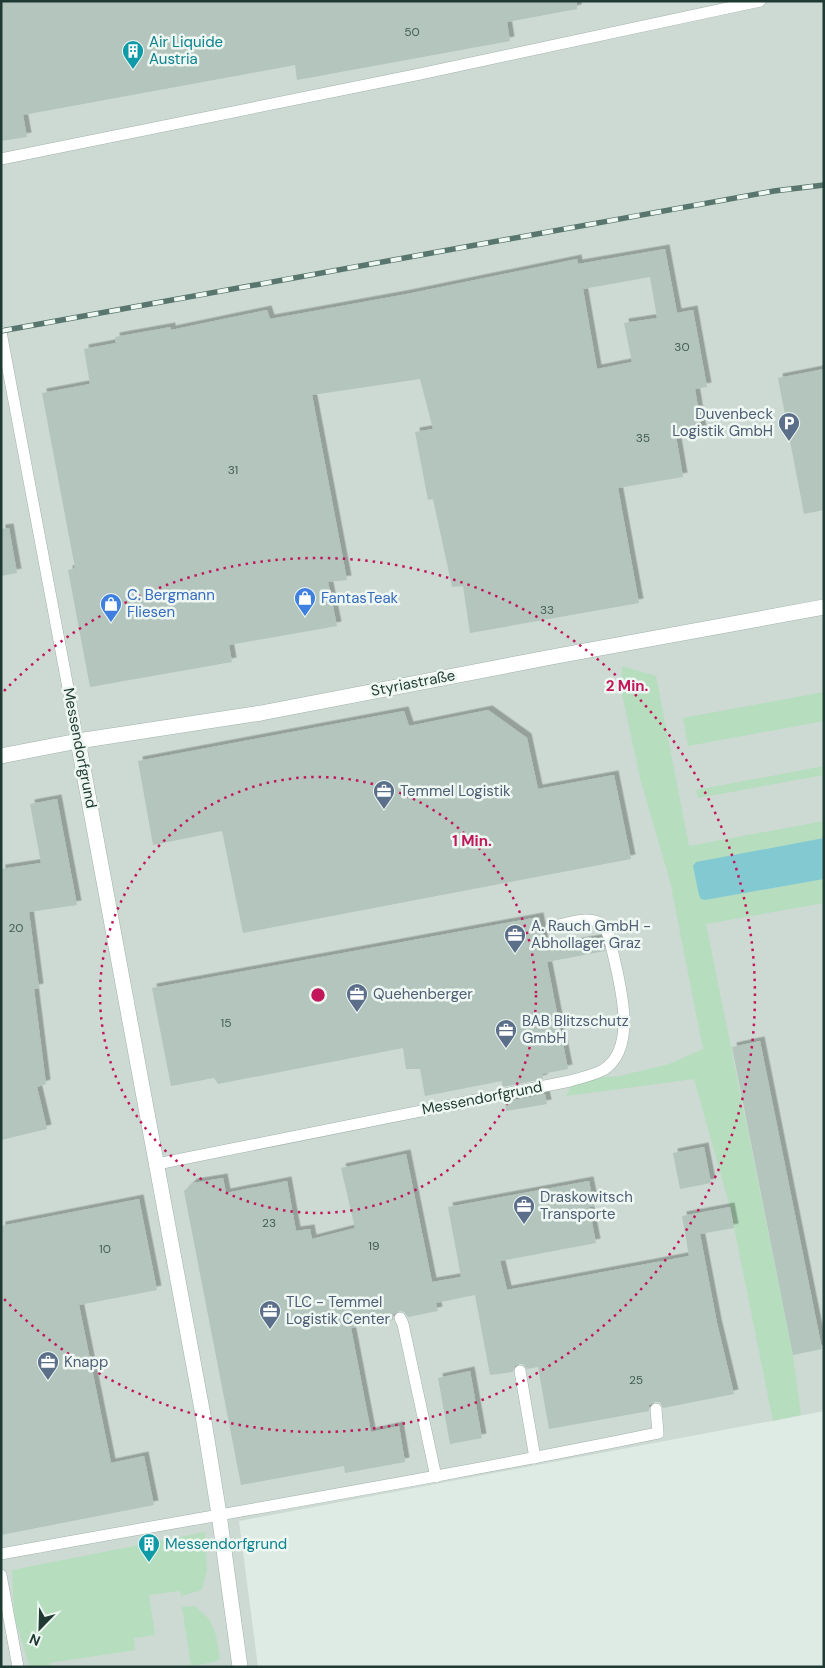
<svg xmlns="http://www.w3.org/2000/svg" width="825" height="1668" viewBox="0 0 825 1668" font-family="'DM Sans',sans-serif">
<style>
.built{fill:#ccdad3}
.green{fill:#b5ddbe}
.water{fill:#82c9d2}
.building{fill:#b3c5bd;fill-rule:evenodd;filter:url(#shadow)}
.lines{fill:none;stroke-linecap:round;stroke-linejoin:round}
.service-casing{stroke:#a1b2ab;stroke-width:12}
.minor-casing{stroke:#a1b2ab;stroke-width:16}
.tertiary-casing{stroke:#a1b2ab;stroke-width:16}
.service{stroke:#fff;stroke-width:11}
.minor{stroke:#fff;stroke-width:15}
.tertiary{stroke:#fff;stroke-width:15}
.rail-casing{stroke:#58766d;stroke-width:5.5}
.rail{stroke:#eef7f2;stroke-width:4;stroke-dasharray:11;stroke-linecap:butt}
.ring{fill:none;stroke:#c2185b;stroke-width:2.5;stroke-dasharray:2.5 5}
.labels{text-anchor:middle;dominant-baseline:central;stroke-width:5;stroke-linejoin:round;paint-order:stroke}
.number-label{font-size:12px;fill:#445d55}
.culture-label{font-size:15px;fill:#0d838f;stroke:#eef7f2;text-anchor:start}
.service-label{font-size:15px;fill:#4e5e75;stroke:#eef7f2;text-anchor:start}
.shop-label{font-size:15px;fill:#366cbe;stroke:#eef7f2;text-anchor:start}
.street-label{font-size:15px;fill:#1f3a32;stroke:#eef7f2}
.centre{fill:#c2185b;stroke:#eef7f2;stroke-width:2.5}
.ring-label{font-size:15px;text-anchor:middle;font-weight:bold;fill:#c2185b;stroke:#eef7f2;stroke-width:5;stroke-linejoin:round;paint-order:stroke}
</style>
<defs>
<filter id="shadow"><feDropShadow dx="4.5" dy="-4.5" stdDeviation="0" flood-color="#0004"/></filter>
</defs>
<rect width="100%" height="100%" fill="#deeae4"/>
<polygon class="built" points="1,1 824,1 824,1411 239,1521 258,1667 1,1667"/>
<g class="green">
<polygon points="622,666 656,676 689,846 824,821 824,838 694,863 705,900 824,879 824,903 706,924 793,1355 801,1415 773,1421 730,1207 694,1079 566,1096 575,1079 620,1076 669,1064 703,1049 670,881 641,782 621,689"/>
<polygon points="824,692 824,721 688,746 683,718"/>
<polygon points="824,766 824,775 698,798 696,790"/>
<polygon points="205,1532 207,1571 202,1590 181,1596 180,1591 149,1595 155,1635 134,1638 135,1650 49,1663 50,1667 30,1667 14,1616 12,1570"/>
<polygon points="195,1606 209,1619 216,1635 220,1659 214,1662 191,1666 182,1607"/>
</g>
<polygon class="water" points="824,838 824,879 705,900 701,899 699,895 693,866 696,862"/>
<g class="building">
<polygon points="1,1 577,1 577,9 507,22 510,41 297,80 295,65 23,115 27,137 1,141"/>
<path d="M665,249L677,313L693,310L707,387L695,389L702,432L676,436L683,477L618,488L639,603L470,633L463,586L452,587L433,499L428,500L415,432L433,429L420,379L312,395L347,580L328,582L337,626L229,645L232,662L90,687L68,570L75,568L42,393L90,384L84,349L116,343L115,337L171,327V330L267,310L270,319L407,294L577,259L578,264ZM650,277L657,318L624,323L632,362L597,369L583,289Z"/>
<polygon points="824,369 824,510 804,514 778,378"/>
<polygon points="9,528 17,573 1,576 1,529"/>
<polygon points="488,710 527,738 538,789 614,775 631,859 243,933 222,831 153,845 138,761 404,711 409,726"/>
<polygon points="57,799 77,905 29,912 39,988 34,989 46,1084 37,1087 47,1129 1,1140 1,869 41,863 30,804"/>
<polygon points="539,917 545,948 602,938 605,951 547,962 568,1069 542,1074 543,1079 502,1087 502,1081 425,1096 420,1069 406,1069 403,1048 218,1084 214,1078 171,1086 152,988"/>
<polygon points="760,1041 822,1349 793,1355 732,1047"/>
<polygon points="545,1094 547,1104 506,1111 505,1102"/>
<polygon points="704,1147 711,1183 680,1189 673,1153"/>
<polygon points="406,1154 432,1282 461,1277 448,1207 589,1181 594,1206 589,1207 596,1243 500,1261 507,1290 689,1256 682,1216 730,1207 734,1228 700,1234 717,1323 734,1394 663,1408 660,1402 655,1402 649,1405 649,1411 549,1429 538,1367 527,1369 523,1364 519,1364 515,1366 513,1372 490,1375 475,1295 436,1303 438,1311 408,1317 404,1312 400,1311 394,1314 393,1320 351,1328 371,1432 399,1426 405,1462 345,1473 344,1466 241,1485 184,1191 193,1183 223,1178 226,1193 287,1181 296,1231 310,1229 312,1239 355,1228 341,1168"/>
<polygon points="139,1199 157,1290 79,1305 111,1463 144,1456 154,1505 1,1535 1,1226"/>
<polygon points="470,1371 482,1438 450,1444 438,1378"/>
</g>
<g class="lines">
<g class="service-casing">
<g id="service">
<polyline points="1,159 420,74 760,1"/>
<polyline points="1,332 78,741"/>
<path d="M157,1164L570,1081C580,1078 594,1075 603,1070C642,1046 616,971 609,936C607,933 605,928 603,925C590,914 565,924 551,927"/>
<polyline points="400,1318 403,1324 436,1477"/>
<polyline points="520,1371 535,1458"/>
<path d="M1,1554C220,1514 440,1478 658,1433L656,1409"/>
<polyline points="1,1575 18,1667"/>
</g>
</g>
<g class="minor-casing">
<polyline id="minor" points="78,741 203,1415 219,1514 240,1667"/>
</g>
<g class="tertiary-casing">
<polyline id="tertiary" points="1,756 78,741 261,713 557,656 824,607"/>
</g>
<use href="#service" class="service"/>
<use href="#minor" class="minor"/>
<use href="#tertiary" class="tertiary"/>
<g class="rail-casing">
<polyline id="rail" points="1,331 774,191 824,185"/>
</g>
<use href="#rail" class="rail"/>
</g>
<g class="ring">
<circle cx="318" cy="995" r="218"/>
<path d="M4 691A437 437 0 1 1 4 1299"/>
</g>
<defs>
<g id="building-pin" transform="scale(1.125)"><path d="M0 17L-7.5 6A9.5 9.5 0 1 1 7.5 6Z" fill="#0f9aa8" stroke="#eef7f2"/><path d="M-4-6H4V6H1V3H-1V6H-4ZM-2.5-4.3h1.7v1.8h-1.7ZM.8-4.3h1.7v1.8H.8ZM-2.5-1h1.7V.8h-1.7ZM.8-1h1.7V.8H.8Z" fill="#fff"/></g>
<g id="parking-pin" transform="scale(1.125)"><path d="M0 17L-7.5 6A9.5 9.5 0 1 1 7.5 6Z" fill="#5c6f8a" stroke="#eef7f2"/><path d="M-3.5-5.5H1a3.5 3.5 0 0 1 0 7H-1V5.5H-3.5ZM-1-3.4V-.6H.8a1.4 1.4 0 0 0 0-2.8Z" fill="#fff"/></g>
<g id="shop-pin" transform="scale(1.125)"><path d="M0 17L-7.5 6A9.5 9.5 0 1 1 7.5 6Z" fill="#3f7fe0" stroke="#eef7f2"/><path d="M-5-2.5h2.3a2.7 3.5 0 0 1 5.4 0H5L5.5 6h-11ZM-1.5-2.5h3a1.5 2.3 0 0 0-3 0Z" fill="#fff"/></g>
<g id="office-pin" transform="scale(1.125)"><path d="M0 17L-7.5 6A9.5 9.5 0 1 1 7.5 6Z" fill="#5c6f8a" stroke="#eef7f2"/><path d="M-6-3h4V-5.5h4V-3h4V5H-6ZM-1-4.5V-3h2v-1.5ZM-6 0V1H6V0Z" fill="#fff"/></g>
</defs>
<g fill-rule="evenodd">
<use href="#building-pin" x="133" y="51"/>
<use href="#parking-pin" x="789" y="423"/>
<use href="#shop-pin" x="305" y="598"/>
<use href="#shop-pin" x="111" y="604"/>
<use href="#office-pin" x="384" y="791"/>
<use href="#office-pin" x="515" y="935"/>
<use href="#office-pin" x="357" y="994"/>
<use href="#office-pin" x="506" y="1030"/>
<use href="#office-pin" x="524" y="1206"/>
<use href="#office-pin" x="270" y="1311"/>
<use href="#office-pin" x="48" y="1362"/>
<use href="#building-pin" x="149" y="1544"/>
</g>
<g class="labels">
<g class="number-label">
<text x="412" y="32">50</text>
<text x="682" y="347">30</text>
<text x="643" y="438">35</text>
<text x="233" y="470">31</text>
<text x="547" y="610">33</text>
<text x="16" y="928">20</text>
<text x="226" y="1023">15</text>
<text x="269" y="1223">23</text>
<text x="374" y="1246">19</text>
<text x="105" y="1249">10</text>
<text x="636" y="1380">25</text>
</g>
<g class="culture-label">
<text x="149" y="42">Air Liquide<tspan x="149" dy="17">Austria</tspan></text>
<text x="165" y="1544">Messendorfgrund</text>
</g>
<g class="service-label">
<text x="773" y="414" text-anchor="end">Duvenbeck<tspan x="773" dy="17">Logistik GmbH</tspan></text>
<text x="400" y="791">Temmel Logistik</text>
<text x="531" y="926">A. Rauch GmbH -<tspan x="531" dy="17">Abhollager Graz</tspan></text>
<text x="373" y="994">Quehenberger</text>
<text x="522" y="1021">BAB Blitzschutz<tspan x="522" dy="17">GmbH</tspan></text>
<text x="540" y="1197">Draskowitsch<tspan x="540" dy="17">Transporte</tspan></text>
<text x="286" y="1302">TLC - Temmel<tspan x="286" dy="17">Logistik Center</tspan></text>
<text x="64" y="1362">Knapp</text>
</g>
<g class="shop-label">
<text x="127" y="595">C. Bergmann<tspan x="127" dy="17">Fliesen</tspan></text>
<text x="321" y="598">FantasTeak</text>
</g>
<g class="street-label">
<text transform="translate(413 683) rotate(-11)">Styriastraße</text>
<text transform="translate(80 748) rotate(79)">Messendorfgrund</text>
<text transform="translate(482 1098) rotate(-11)">Messendorfgrund</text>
</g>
</g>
<circle cx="318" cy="995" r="8" class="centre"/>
<g class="ring-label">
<text x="627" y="691">2 Min.</text>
<text x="472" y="846">1 Min.</text>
</g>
<rect width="825" height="1668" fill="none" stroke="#1f3a32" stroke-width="5"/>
<g transform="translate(40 1628) rotate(203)" stroke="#eef7f2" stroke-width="4" paint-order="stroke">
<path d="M0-4L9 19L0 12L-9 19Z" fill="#1f3a32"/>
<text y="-8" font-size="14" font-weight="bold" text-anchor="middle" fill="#1f3a32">N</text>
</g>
</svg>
